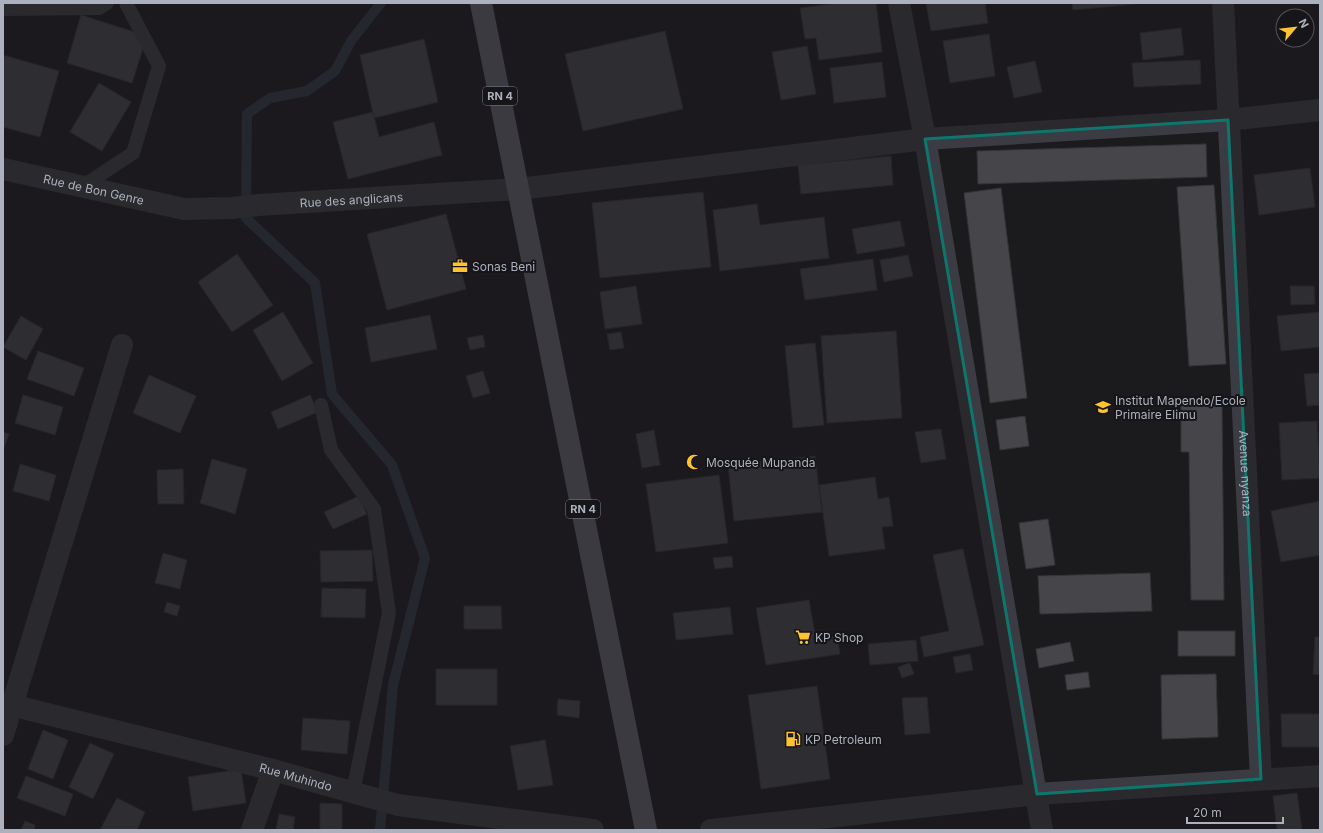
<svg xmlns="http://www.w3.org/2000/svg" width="1323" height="833" viewBox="0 0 1323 833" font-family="Inter,sans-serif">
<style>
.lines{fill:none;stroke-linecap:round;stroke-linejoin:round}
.stream{stroke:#2f3943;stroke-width:10}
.building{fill:#45454a;stroke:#353439}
.service{stroke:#3b3c43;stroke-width:14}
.minor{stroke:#3b3c43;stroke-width:22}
.trunk{stroke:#5f626b;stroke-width:22}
.marked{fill:none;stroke:#0f766e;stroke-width:3;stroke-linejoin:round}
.labels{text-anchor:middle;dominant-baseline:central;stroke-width:4;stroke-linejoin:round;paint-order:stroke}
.shield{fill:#161518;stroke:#7f828c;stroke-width:1}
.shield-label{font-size:11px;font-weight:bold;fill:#acb1bd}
.street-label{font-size:12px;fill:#acb1bd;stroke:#161518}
.poi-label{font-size:12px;fill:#acb1bd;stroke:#161518;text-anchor:start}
</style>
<rect width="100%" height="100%" fill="#1b1a1d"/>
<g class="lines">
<polyline class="stream" points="380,830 393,685 425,558 392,465 332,394 315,283 246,218 247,114 270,98 307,91 335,71 351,41 381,3"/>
</g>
<g class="building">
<polygon points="838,3 876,3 882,52 819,60 816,38 805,39 800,8"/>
<polygon points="926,3 985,3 988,23 931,31"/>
<polygon points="1072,3 1136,3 1136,4 1073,10"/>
<polygon points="81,15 147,36 132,83 67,63"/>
<polygon points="1181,28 1184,55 1143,60 1140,33"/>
<polygon points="665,31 683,109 583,131 565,54"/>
<polygon points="989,34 995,76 950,83 943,41"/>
<polygon points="424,39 438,102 374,118 360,55"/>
<polygon points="807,46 816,94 781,100 772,52"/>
<polygon points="3,55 59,71 40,137 3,127"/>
<polygon points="1200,60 1201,84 1134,87 1132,63"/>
<polygon points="1035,61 1042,92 1014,98 1007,67"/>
<polygon points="882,62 886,97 834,103 830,68"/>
<polygon points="99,83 131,102 102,151 70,132"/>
<polygon points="373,112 379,137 434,122 442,155 348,179 333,122"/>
<polygon points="1206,144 1207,177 978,184 977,151"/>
<polygon points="891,156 893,185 801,194 798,165"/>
<polygon points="1310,168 1315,207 1259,215 1254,175"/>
<polygon points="1214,185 1226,364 1189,366 1177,187"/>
<polygon points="1001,188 1027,398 990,403 964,193"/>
<polygon points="703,192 711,267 600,278 592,203"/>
<polygon points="757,204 760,225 824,217 829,258 720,271 713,210"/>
<polygon points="446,214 466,289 387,310 367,234"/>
<polygon points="900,221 905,246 857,254 852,229"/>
<polygon points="237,254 273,305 232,332 198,282"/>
<polygon points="908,255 913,276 884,282 880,260"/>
<polygon points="873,259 877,290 805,300 800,269"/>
<polygon points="636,286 642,324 605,329 600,292"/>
<polygon points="1290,286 1314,286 1315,304 1291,305"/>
<polygon points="283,312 313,363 282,381 253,330"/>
<polygon points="1320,312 1320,347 1281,351 1277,316"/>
<polygon points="430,315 437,349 371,362 365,328"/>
<polygon points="21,316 43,329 26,360 3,347"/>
<polygon points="896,331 902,418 827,423 821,336"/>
<polygon points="621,332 624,348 610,350 607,334"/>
<polygon points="483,335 485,347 470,350 467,338"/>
<polygon points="815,343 824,425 793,428 785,346"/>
<polygon points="38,351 84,368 74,396 27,379"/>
<polygon points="483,371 490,393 473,398 466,376"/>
<polygon points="1320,373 1320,405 1307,406 1304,374"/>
<polygon points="149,375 196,396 180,433 133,413"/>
<polygon points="23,395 63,407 55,435 15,423"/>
<polygon points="310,395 318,412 278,429 271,412"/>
<polygon points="1181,405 1222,405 1224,600 1191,600 1189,452 1181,452"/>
<polygon points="1025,416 1029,446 1000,450 996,420"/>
<polygon points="1317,421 1320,478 1282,480 1279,423"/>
<polygon points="941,429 946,459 921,463 915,432"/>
<polygon points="654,430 660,465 642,468 636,434"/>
<polygon points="3,432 9,434 3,450"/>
<polygon points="815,456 822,512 734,521 728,465"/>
<polygon points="212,459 247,469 235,514 200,503"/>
<polygon points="20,464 56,475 49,501 13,491"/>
<polygon points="183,469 184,504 158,504 157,470"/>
<polygon points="719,475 728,543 656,552 646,484"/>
<polygon points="875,477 878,499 889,497 893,526 882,527 885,549 829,556 819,485"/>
<polygon points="359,496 367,514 333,529 324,512"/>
<polygon points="1320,501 1320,555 1281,562 1271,511"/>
<polygon points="1048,519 1055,565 1026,569 1019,523"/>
<polygon points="963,549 984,645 924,657 920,637 949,631 933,555"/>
<polygon points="372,550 373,581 321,582 320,551"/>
<polygon points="163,553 187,560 180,589 155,583"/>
<polygon points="732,556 733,567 715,569 713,558"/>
<polygon points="1150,573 1152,611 1040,614 1038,576"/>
<polygon points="322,588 366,589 365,618 321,617"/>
<polygon points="809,600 816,640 837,636 840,654 766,665 756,608"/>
<polygon points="167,602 180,606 177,616 164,612"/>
<polygon points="464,606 501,606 502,629 464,629"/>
<polygon points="730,607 733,634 676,640 673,613"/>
<rect x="1178" y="631" width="57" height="25"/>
<polygon points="1315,637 1320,637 1320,675 1313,674"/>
<polygon points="916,640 918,661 870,665 868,644"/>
<polygon points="1070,642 1074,661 1039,668 1036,649"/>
<polygon points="970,654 973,670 956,673 953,657"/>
<polygon points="910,663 914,674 902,678 898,667"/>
<rect x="436" y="669" width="61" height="36"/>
<polygon points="1088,672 1090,687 1067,690 1065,675"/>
<polygon points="1216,674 1218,737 1162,739 1161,675"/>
<polygon points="817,686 830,779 761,789 748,695"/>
<polygon points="927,697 930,733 905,735 902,698"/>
<polygon points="558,699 580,701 579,718 557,715"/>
<polygon points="1281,714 1320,714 1320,747 1282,747"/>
<polygon points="303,718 350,721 347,754 301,750"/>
<polygon points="43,730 68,740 53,779 28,769"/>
<polygon points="545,740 553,785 518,790 510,746"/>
<polygon points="90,743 114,754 93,799 69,787"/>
<polygon points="241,769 246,803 193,811 188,777"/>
<polygon points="26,776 73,794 65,816 17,798"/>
<polygon points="1297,793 1302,830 1277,830 1273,796"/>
<polygon points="117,798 145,812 137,830 100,830"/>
<polygon points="320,803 342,804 342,830 320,830"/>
<polygon points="279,814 295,817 293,830 276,830"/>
<polygon points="25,821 35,825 34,830 21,830"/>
</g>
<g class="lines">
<g class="service">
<polyline points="3,9 99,8 107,3"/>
<polyline points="83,186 133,153 159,66 126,3"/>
<polyline points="321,405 331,450 374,509 389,613 353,792"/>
</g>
<g class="minor">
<polyline points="899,3 925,139 1042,830"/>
<path id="s1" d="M1223,3L1261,779"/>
<path id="s2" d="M3,169L184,209L232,208L258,205L519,189L925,139L1228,120L1320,110"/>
<path id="s3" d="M3,703L273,770L398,805L593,830"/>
<polyline points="3,735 122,345"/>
<polyline points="252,830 273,770"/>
<polyline points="711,830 1037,794 1320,776"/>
</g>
<polyline class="trunk" points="481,3 646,830"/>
</g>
<path d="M0 0H1323V833H0ZM1228,120L1261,779L1037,794L925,139Z" fill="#1b1a1d" fill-opacity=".55" fill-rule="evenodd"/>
<path class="marked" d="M1228,120L1261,779L1037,794L925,139Z"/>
<defs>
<g id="office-bare" transform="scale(1.2)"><path d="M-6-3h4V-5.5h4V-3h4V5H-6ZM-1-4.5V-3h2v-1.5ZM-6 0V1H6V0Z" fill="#ffc231" stroke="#161518" stroke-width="2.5" paint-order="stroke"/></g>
<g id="school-bare" transform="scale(1.2)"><path d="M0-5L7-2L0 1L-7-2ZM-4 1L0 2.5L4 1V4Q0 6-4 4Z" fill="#ffc231" stroke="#161518" stroke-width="2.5" paint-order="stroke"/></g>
<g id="mosque-bare" transform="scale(1.2)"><path d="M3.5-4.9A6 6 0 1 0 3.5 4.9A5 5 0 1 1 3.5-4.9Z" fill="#ffc231" stroke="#161518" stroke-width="2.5" paint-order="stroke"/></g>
<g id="supermarket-bare" transform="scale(1.2)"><path d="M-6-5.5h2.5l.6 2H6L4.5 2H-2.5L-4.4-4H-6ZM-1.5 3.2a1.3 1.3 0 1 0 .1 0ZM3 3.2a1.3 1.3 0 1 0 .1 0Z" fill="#ffc231" stroke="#161518" stroke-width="2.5" paint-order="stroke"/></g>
<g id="fuel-bare" transform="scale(1.2)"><path d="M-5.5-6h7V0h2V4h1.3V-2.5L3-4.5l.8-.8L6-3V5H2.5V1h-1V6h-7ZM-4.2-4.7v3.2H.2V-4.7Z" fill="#ffc231" stroke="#161518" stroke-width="2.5" paint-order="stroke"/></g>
</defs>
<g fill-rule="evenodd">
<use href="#office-bare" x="460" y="266"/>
<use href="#school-bare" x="1103" y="407"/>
<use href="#mosque-bare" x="694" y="462"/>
<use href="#supermarket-bare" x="803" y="637"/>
<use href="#fuel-bare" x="793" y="739"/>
</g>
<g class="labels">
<g class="shield">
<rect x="483" y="87" width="34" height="18" rx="3"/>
<rect x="566" y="500" width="34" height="18" rx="3"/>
</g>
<g class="shield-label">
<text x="500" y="96">RN 4</text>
<text x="583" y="509">RN 4</text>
</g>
<g class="street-label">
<text stroke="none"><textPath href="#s2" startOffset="93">Rue de Bon Genre</textPath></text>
<text stroke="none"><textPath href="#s2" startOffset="353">Rue des anglicans</textPath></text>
<text stroke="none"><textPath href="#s1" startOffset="471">Avenue nyanza</textPath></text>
<text stroke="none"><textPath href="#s3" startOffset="302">Rue Muhindo</textPath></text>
</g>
<g class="poi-label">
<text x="472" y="266">Sonas Beni</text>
<text x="1115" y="400">Institut Mapendo/Ecole<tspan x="1115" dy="14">Primaire Elimu</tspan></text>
<text x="706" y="462">Mosquée Mupanda</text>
<text x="815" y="637">KP Shop</text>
<text x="805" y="739">KP Petroleum</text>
</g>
</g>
<rect width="1323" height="833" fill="none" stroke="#acb1bd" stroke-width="8"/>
<g transform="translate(1295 28) rotate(62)"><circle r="19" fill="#161518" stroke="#52535a"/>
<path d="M0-3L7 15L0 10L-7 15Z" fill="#ffc231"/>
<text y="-6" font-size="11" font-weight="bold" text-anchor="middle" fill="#acb1bd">N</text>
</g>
<path d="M1187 817v6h96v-6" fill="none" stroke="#acb1bd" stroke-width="2"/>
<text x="1193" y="817" font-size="12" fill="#acb1bd" stroke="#161518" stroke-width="3" paint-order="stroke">20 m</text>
</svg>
